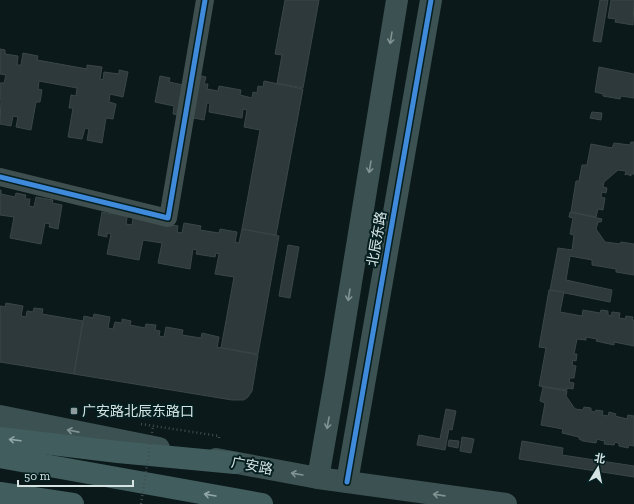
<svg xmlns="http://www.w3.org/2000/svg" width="634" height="504" viewBox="0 0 634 504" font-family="'Zilla Slab','Noto Sans SC',serif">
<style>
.building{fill:#2d393a;stroke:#3b4747}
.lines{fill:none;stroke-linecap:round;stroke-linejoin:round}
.path{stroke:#424f50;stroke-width:2.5;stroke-dasharray:1 3;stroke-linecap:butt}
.street{stroke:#3f4f4f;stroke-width:18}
.secondary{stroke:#3c5151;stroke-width:22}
.highway{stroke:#415d5e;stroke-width:22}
.path-bridge{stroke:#424f50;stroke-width:2.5;stroke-dasharray:1 3;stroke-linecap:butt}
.cycleway-casing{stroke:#051f20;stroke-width:8}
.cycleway{stroke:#408adc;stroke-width:5}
.oneway{stroke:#819393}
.oneway2{stroke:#92a7a7}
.poi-dot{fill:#8e9c9d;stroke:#051f20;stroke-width:1.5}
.labels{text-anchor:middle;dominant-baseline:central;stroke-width:4;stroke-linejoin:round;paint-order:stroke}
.street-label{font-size:14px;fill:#d5e3e3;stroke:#051f20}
.poi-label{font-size:14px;fill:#d5e3e3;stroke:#051f20;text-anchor:start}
</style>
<rect width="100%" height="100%" fill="#0b191a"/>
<g class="building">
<polygon points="285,0 319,0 303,88 277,83 282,55 275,54"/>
<polygon points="600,0 608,0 601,42 593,41"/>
<polygon points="611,0 634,0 633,25 615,22 616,19 608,18"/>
<polygon points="0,49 5,50 5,54 18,56 17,65 21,65 23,53 38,56 37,60 87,69 87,65 102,67 100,79 103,80 104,72 119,74 119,70 128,72 123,97 110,94 109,102 116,104 113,119 106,118 102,143 87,140 89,129 85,128 82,139 68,137 73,108 69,108 71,95 76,96 77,88 39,81 38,89 42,90 40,102 36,102 31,130 16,127 18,117 13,116 11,126 0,124 1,99 0,99 0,83 4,83 6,75 0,74"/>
<polygon points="599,67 634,74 634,98 621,96 620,99 603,96 603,94 595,92"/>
<polygon points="188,73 206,77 204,84 208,84 207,89 218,91 219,86 241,90 240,95 252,98 253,92 257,93 258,86 263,87 264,81 303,89 276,235 242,229 260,130 244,127 247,110 243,109 242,118 209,112 210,103 207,103 204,120 173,114 174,106 155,102 160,76 170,78 169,82 183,85"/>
<polygon points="592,112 602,113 601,120 590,118"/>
<polygon points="631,142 634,142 634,174 631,174 631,176 627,174 625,175 626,171 618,170 604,182 603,187 607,188 606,193 602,192 601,197 605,198 603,210 598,209 596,217 571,212 576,181 579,181 582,165 587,165 591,144 612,148 614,143 630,145"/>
<polygon points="0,190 1,190 1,194 15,197 16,193 26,195 25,199 30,199 29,206 34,207 36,197 53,200 52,203 62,205 58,229 49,227 50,224 45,223 41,244 10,238 14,217 0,215"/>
<polygon points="111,209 128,212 126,224 132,225 133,218 178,226 177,232 182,233 184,223 201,226 200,230 219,233 220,229 237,232 235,242 239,243 242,229 279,236 258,354 221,348 234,277 215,274 219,254 216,253 215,257 196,254 197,250 193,249 190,269 158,263 162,243 143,240 139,260 107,254 111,234 107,233 107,237 98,235 102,212 111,214"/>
<polygon points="570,212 602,219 601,222 598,222 596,229 605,242 620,244 621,242 634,244 634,275 616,272 616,269 592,265 592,260 570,256 566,280 612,290 610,302 550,290 558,248 572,250 574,235 570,234 573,218 569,217"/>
<polygon points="288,245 299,247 290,298 279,296"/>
<polygon points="549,290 564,292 560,312 582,316 583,310 600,313 601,310 608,311 608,315 611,316 612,312 620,313 619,318 625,319 626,316 633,317 632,320 634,320 634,346 614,342 614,345 596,341 597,339 586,337 586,340 577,339 574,354 577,354 576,361 573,360 572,365 576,366 574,378 570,378 569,382 574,383 573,389 567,388 567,390 539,386 546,348 539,347"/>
<polygon points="6,303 23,306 21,316 26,317 27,311 33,312 34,308 43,309 42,314 83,321 74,374 0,362 0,306 5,307"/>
<polygon points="94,314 110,317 108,328 113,329 115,322 122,323 122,319 131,321 130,325 145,328 146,324 156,325 155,330 160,331 159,336 164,337 166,327 183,330 182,335 201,338 202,333 219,337 217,347 258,355 252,391 248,397 244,400 232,400 74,374 84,316 93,318"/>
<polygon points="543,387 567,391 566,396 575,409 583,410 584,407 591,408 591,411 595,412 596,410 603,411 602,415 608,416 609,412 616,414 615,416 627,419 628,415 634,416 634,446 629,445 628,448 619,446 619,444 618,443 615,442 614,445 604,444 605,441 600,440 597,439 596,443 583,441 579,439 579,437 562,433 563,429 541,425 545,403 540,401"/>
<polygon points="446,409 456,411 452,430 449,429 445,450 417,445 419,435 440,439"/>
<polygon points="462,437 474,439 471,453 460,451"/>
<polygon points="449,440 459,441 458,448 448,446"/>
<polygon points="522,441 563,448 562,455 634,466 634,477 519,459"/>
</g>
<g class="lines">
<polyline class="path" points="141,424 219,436 219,441"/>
<polyline class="street" points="0,177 168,218 205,0"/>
<g class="secondary">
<polyline points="0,416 159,448"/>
<polyline points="216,459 318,478 506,504"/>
<polyline points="318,478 335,381 397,0"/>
<polyline points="347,482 431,0"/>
</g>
<g class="highway">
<polyline points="0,438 118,452 235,463"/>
<polyline points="0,457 262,504"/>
<polyline points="0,493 73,504"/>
</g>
<polyline class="path-bridge" points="141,504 153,426"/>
<g class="cycleway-casing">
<g id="cycleway">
<polyline points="0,177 168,218 205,0"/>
<polyline points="347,482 431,0"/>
</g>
</g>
<use href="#cycleway" class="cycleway"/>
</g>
<defs><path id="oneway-shaft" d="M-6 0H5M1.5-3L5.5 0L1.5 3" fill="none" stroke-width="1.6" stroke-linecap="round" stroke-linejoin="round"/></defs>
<g class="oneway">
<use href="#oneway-shaft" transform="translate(391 38) rotate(99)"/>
<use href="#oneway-shaft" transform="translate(370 167) rotate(99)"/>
<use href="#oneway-shaft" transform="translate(349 295) rotate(99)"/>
<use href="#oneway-shaft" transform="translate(328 423) rotate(100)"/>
<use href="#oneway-shaft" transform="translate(73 431) rotate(-169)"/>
<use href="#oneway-shaft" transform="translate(297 474) rotate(-170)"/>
<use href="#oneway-shaft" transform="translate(439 495) rotate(-172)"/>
</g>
<g class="oneway2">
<use href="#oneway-shaft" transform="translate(15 440) rotate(-173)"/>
<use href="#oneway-shaft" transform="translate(210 495) rotate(-170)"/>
</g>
<rect class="poi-dot" x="70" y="407" width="8" height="8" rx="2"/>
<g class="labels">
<g class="street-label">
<text transform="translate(377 239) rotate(-80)">北辰东路</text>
<text transform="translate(252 466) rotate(11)">广安路</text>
</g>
<g class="poi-label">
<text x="82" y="411">广安路北辰东路口</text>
</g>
</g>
<g transform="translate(598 468) rotate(10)" stroke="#051f20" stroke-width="3" paint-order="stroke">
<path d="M0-3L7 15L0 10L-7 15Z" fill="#d5e3e3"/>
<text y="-6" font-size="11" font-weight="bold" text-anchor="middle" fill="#d5e3e3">北</text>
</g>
<path d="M18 480v6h115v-6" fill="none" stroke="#d5e3e3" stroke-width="2"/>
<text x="24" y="480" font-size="12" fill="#d5e3e3" stroke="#051f20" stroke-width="3" paint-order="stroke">50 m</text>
</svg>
